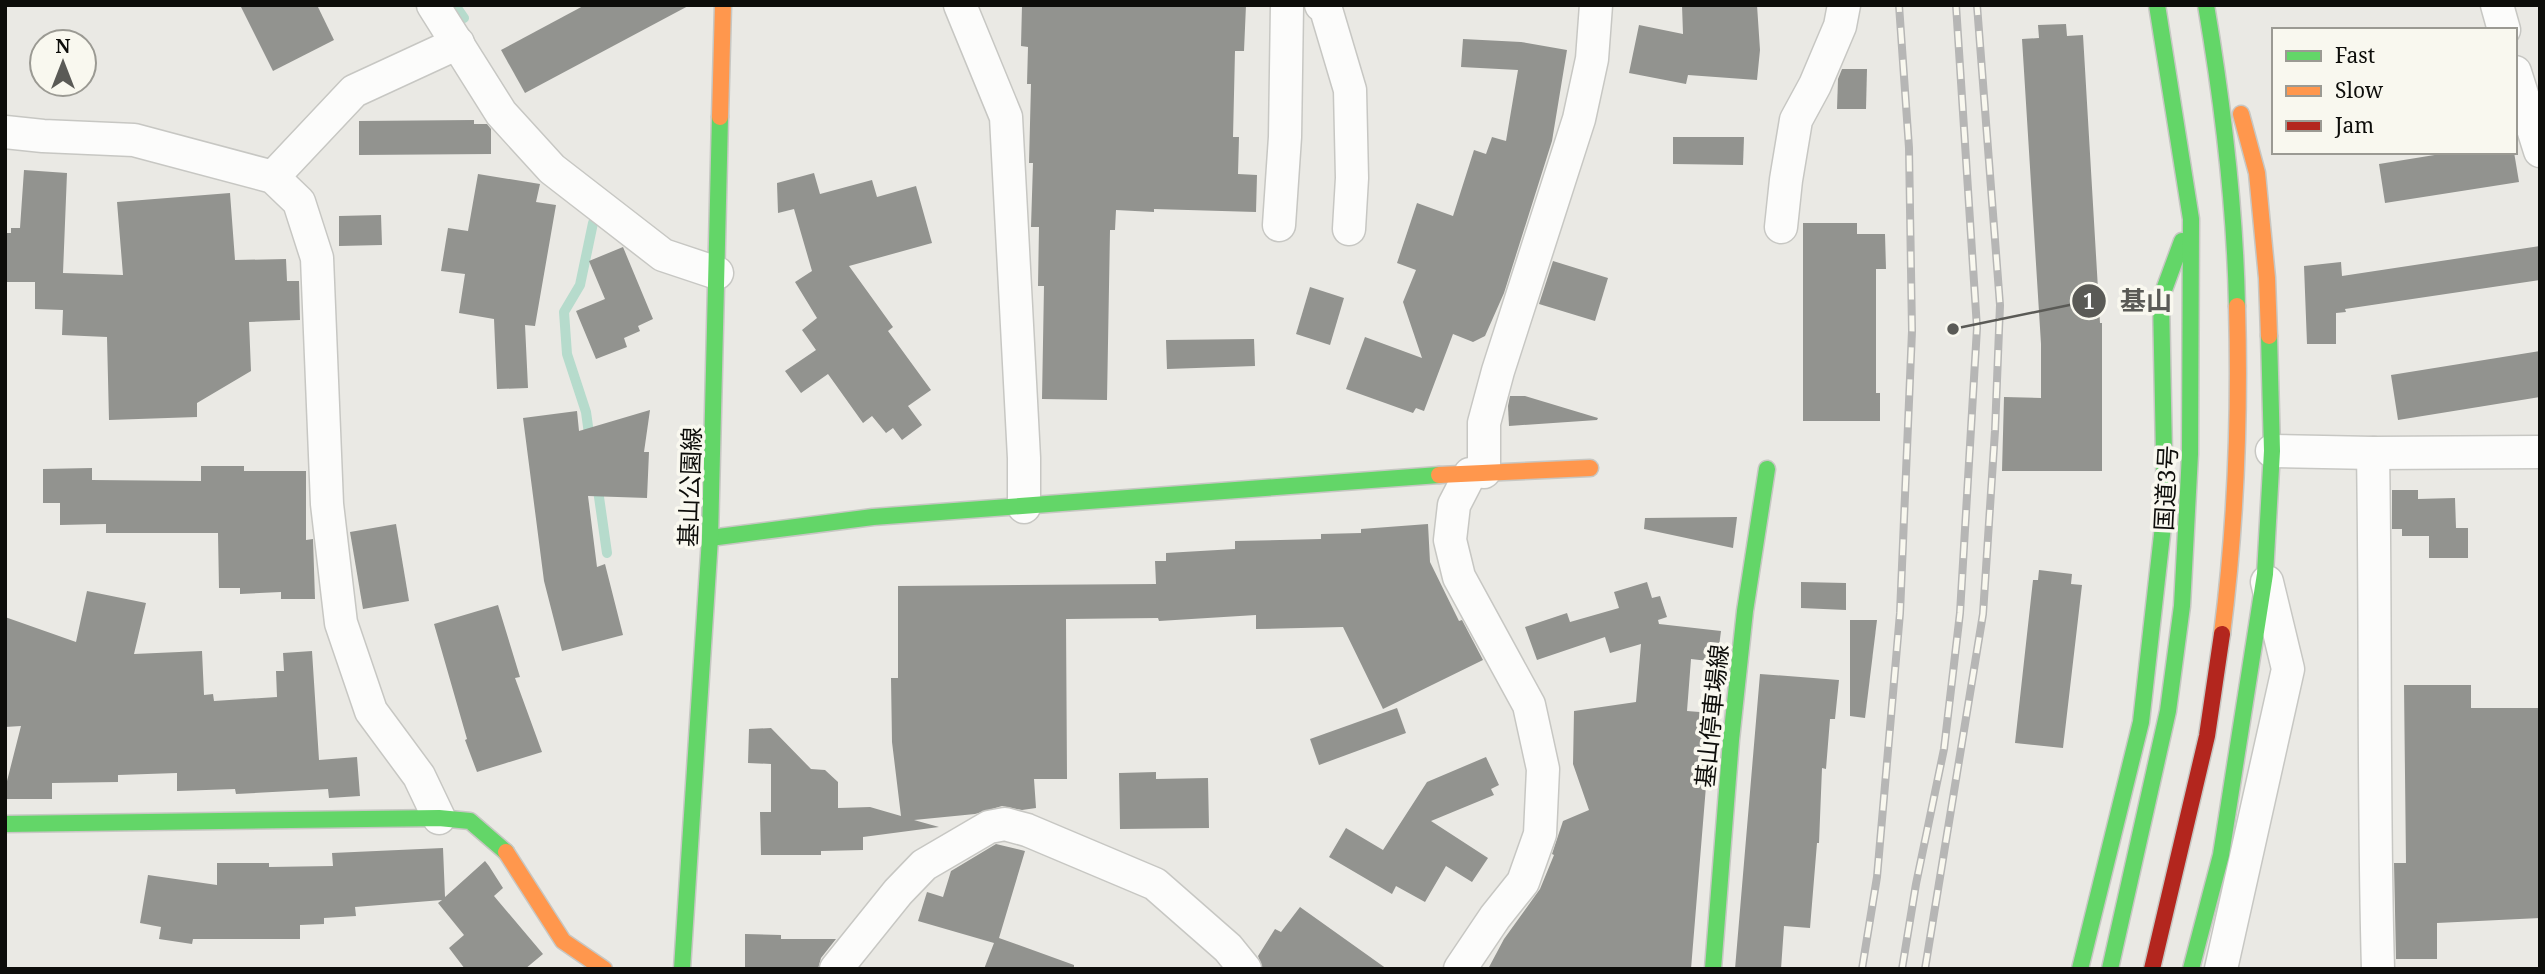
<svg xmlns="http://www.w3.org/2000/svg" width="2545" height="974" viewBox="0 0 2545 974" font-family="'Noto Serif','Noto Sans JP',serif">
<style>
.lines{fill:none;stroke-linecap:round;stroke-linejoin:round}
.stream{stroke:#b6dbcc;stroke-width:10}
.building{fill:#92938f}
.street-casing{stroke:#c7c7c3;stroke-width:35}
.fast-casing{stroke:#c7c7c3;stroke-width:19}
.slow-casing{stroke:#c7c7c3;stroke-width:19}
.jam-casing{stroke:#c7c7c3;stroke-width:19}
.street{stroke:#fcfcfb;stroke-width:32}
.fast{stroke:#63d668;stroke-width:16}
.slow{stroke:#ff974d;stroke-width:16}
.jam{stroke:#b3261e;stroke-width:16}
.rail-casing{stroke:#b6b6b5;stroke-width:8}
.rail{stroke:#f9f8ef;stroke-width:5;stroke-dasharray:16;stroke-linecap:butt}
.labels{text-anchor:middle;dominant-baseline:central;stroke-width:7;stroke-linejoin:round;paint-order:stroke}
.street-label{font-size:24px;fill:#0d0d0a;stroke:#f9f8ef}
.leader{fill:none;stroke:#5a5a56;stroke-width:2.5}
.callout-dot{fill:#5a5a56;stroke:#f9f8ef;stroke-width:2.5}
.mark-label{font-size:21px;text-anchor:middle;font-weight:bold;fill:#fff}
.callout-label{font-size:26px;text-anchor:middle;font-weight:bold;fill:#5a5a56;stroke:#f9f8ef;stroke-width:7;stroke-linejoin:round;paint-order:stroke}
</style>
<rect width="100%" height="100%" fill="#eae9e4"/>
<g class="lines">
<g class="stream">
<polyline points="455,5 464,18"/>
<polyline points="590,441 586,412 567,354 564,312 580,285 593,223"/>
<polyline points="597,483 607,553"/>
</g>
</g>
<g class="building">
<polygon points="240,5 317,5 334,40 273,71"/>
<polygon points="585,5 690,5 525,93 501,50"/>
<polygon points="1022,5 1246,5 1244,51 1235,51 1233,137 1239,137 1238,174 1257,175 1256,212 1154,209 1154,212 1116,210 1115,230 1110,230 1107,400 1042,399 1044,286 1038,286 1039,227 1031,227 1033,163 1029,163 1031,84 1027,84 1028,47 1021,46"/>
<polygon points="1682,5 1757,5 1760,50 1757,80 1688,75 1686,84 1629,73 1639,25 1683,34"/>
<polygon points="2066,24 2067,36 2083,35 2100,323 2102,323 2102,471 2002,471 2004,397 2041,398 2041,344 2022,39 2039,38 2038,25"/>
<polygon points="1463,39 1521,42 1567,50 1552,141 1504,293 1485,336 1473,342 1453,334 1424,411 1416,408 1413,413 1346,389 1365,337 1422,358 1403,302 1416,270 1397,263 1417,203 1453,216 1474,150 1486,154 1492,137 1506,141 1518,70 1461,67"/>
<polygon points="1842,69 1867,69 1866,109 1837,109 1838,79"/>
<polygon points="474,120 474,124 487,124 491,129 491,154 359,155 359,121"/>
<polygon points="1673,137 1744,137 1743,165 1673,164"/>
<polygon points="2453,152 2514,152 2519,182 2385,203 2379,164"/>
<polygon points="24,170 67,173 63,273 123,275 117,202 230,193 235,260 286,259 287,281 299,281 300,320 249,322 251,371 197,403 197,417 109,420 107,337 62,335 63,310 35,309 35,282 5,282 5,233 11,233 11,228 20,228"/>
<polygon points="814,173 820,194 872,180 877,197 916,186 932,243 849,266 893,327 888,331 931,390 908,406 922,425 902,440 893,428 886,433 872,416 863,423 828,374 801,393 785,371 816,350 802,330 817,318 795,282 812,271 794,209 778,213 777,183"/>
<polygon points="478,174 540,184 536,202 556,205 535,326 525,325 528,388 497,389 494,319 459,313 465,274 441,271 448,228 468,231"/>
<polygon points="381,215 382,245 339,246 339,216"/>
<polygon points="1803,223 1857,223 1857,234 1885,234 1886,269 1876,269 1876,393 1880,393 1880,421 1803,421"/>
<polygon points="2540,246 2540,280 2345,309 2346,312 2336,313 2336,344 2307,344 2304,266 2341,262 2342,276"/>
<polygon points="623,247 653,319 638,326 640,331 624,338 627,347 596,359 576,311 605,299 589,261"/>
<polygon points="1553,261 1608,278 1595,321 1539,304"/>
<polygon points="1310,287 1344,298 1330,345 1296,334"/>
<polygon points="1254,339 1255,366 1167,369 1166,340"/>
<polygon points="2540,351 2540,397 2398,420 2391,375"/>
<polygon points="1510,396 1525,396 1598,418 1597,420 1509,426 1508,406"/>
<polygon points="650,410 644,452 649,452 647,498 588,496 597,567 605,564 623,635 562,651 544,581 523,418 577,411 579,431"/>
<polygon points="201,466 244,466 244,471 306,471 306,540 313,539 315,599 281,599 281,592 240,594 240,588 219,588 218,533 106,533 106,524 60,525 60,503 43,503 43,469 92,468 92,480 201,481"/>
<polygon points="2392,490 2418,490 2418,499 2455,498 2456,528 2468,528 2468,558 2429,558 2429,536 2402,536 2402,529 2392,529"/>
<polygon points="1737,517 1733,548 1644,529 1645,518"/>
<polygon points="396,524 409,601 363,609 350,532"/>
<polygon points="1428,524 1430,562 1459,621 1462,620 1483,660 1383,709 1343,627 1256,629 1256,615 1159,621 1158,618 1066,619 1067,779 1034,779 1036,808 1022,810 1002,806 975,814 914,820 939,827 863,837 863,850 821,851 821,855 761,855 760,812 771,812 771,764 748,763 749,729 771,728 811,769 825,770 838,782 838,808 870,807 901,816 892,742 891,678 898,678 898,586 1156,584 1155,561 1166,561 1166,553 1235,549 1235,541 1321,539 1321,534 1361,533 1361,529"/>
<polygon points="2039,570 2072,574 2071,584 2082,585 2063,748 2015,743 2033,580 2038,580"/>
<polygon points="1647,582 1652,598 1660,596 1667,617 1658,620 1659,624 1721,631 1717,662 1691,659 1687,711 1712,713 1691,969 1488,969 1504,939 1540,889 1554,855 1552,854 1563,821 1589,810 1573,764 1574,711 1636,702 1641,644 1610,653 1605,637 1537,660 1525,627 1567,613 1570,622 1619,608 1614,592"/>
<polygon points="1801,582 1846,583 1846,610 1801,608"/>
<polygon points="87,591 146,603 134,654 202,651 204,695 213,694 214,701 277,697 276,671 284,671 283,653 312,651 319,760 357,757 360,796 329,798 328,789 236,794 235,789 177,791 177,773 118,775 118,782 52,783 52,799 5,799 5,789 21,726 5,727 5,617 76,642"/>
<polygon points="498,605 520,677 515,678 542,752 477,772 465,740 467,739 434,624"/>
<polygon points="1850,620 1877,620 1865,718 1850,716"/>
<polygon points="1760,674 1839,680 1835,719 1830,719 1826,769 1822,768 1819,843 1817,843 1810,928 1784,926 1781,969 1735,969"/>
<polygon points="2404,685 2471,685 2471,708 2540,708 2540,918 2437,923 2437,959 2396,959 2394,863 2406,863"/>
<polygon points="1397,708 1406,733 1319,765 1310,739"/>
<polygon points="1486,757 1499,785 1491,789 1494,795 1431,821 1488,858 1472,882 1446,866 1425,902 1396,886 1392,894 1329,857 1346,828 1383,850 1427,782"/>
<polygon points="1156,772 1156,779 1208,778 1209,828 1120,829 1119,773"/>
<polygon points="996,844 1025,851 999,938 1074,965 1074,969 984,969 994,943 918,921 927,892 943,897 951,871"/>
<polygon points="443,848 445,897 485,861 489,866 503,888 494,896 543,954 525,969 465,969 449,948 464,935 438,903 442,900 355,907 356,916 324,918 324,924 300,925 300,939 193,939 192,944 159,939 161,927 140,923 148,875 217,885 217,863 269,863 269,867 333,866 332,853"/>
<polygon points="1300,907 1387,969 1263,969 1258,956 1275,929 1281,932"/>
<polygon points="745,934 781,935 781,939 836,939 821,958 818,969 745,969"/>
</g>
<g class="lines">
<g class="street-casing">
<g id="street">
<polyline points="433,5 501,113 552,169 663,255 717,273"/>
<polyline points="960,5 1006,117 1024,458 1024,507"/>
<polyline points="1321,5 1325,6 1350,90 1352,178 1349,229"/>
<polyline points="2497,5 2504,30"/>
<polyline points="2515,72 2540,151"/>
<polyline points="5,132 43,136 134,140 273,177 299,202 317,258 327,504 341,623 371,711 419,776 439,818"/>
<polyline points="273,177 354,91 458,43"/>
<polyline points="1279,225 1285,137 1287,5"/>
<polyline points="1781,227 1786,180 1796,120 1815,85 1840,26 1844,5"/>
<polyline points="2272,451 2373,453 2540,452"/>
<path d="M2373,453C2376,625 2373,797 2378,969"/>
<polyline points="1484,472 1484,423 1498,371 1579,119 1592,59 1596,5"/>
<polyline points="836,969 898,892 924,865 989,827 1005,824 1027,830 1155,884 1228,948 1245,969"/>
<polyline points="1460,969 1495,917 1523,882 1540,834 1543,769 1529,705 1459,577 1450,540 1454,505 1470,474"/>
<polyline points="2221,969 2288,669 2267,582"/>
</g>
</g>
<g class="fast-casing">
<g id="fast">
<path d="M2206,5C2223,105 2235,204 2237,306"/>
<polyline points="710,538 873,517 1439,475"/>
<polyline points="5,824 439,818 470,821 506,852"/>
<polyline points="682,969 710,538 720,117"/>
<polyline points="1713,969 1731,740 1745,611 1767,469"/>
<polyline points="2080,969 2141,722 2165,508 2161,298 2182,241"/>
<polyline points="2110,969 2168,711 2182,606 2190,454 2191,219 2157,5"/>
<polyline points="2191,969 2221,855 2265,574 2272,451 2269,336"/>
</g>
</g>
<g class="slow-casing">
<g id="slow">
<polyline points="2241,114 2257,173 2267,278 2269,336"/>
<polyline points="720,117 723,5"/>
<polyline points="1439,475 1590,468"/>
<path d="M2222,634C2236,525 2240,415 2237,306"/>
<polyline points="506,852 563,941 604,969"/>
</g>
</g>
<g class="jam-casing">
<polyline id="jam" points="2152,969 2207,736 2222,634"/>
</g>
<use href="#street" class="street"/>
<use href="#fast" class="fast"/>
<use href="#slow" class="slow"/>
<use href="#jam" class="jam"/>
<g class="rail-casing">
<g id="rail">
<polyline points="1862,969 1877,877 1900,613 1912,331 1909,148 1899,5"/>
<polyline points="1902,969 1916,884 1944,749 1960,613 1977,328 1956,5"/>
<polyline points="1925,969 1983,614 1995,431 2000,305 1977,5"/>
</g>
</g>
<use href="#rail" class="rail"/>
</g>
<g class="labels">
<g class="street-label">
<text transform="translate(689 487) rotate(-88)">基山公園線</text>
<text transform="translate(2165 488) rotate(-87)">国道3号</text>
<text transform="translate(1711 716) rotate(-84)">基山停車場線</text>
</g>
</g>
<path class="leader" d="M1953 329L2089 301"/>
<g class="callout-dot">
<circle cx="1953" cy="329" r="7"/>
<circle cx="2089" cy="301" r="18"/>
</g>
<g class="mark-label">
<text x="2089" y="309">1</text>
</g>
<g class="callout-label">
<text x="2146" y="310">基山</text>
</g>
<rect width="2545" height="974" fill="none" stroke="#0d0d0a" stroke-width="14"/>
<rect x="2272" y="28" width="245" height="126" fill="#f9f8ef" stroke="#9b9a93" stroke-width="2"/>
<rect x="2286" y="51" width="35" height="10" fill="#63d668" stroke="#9b9a93" stroke-width="2"/>
<text x="2335" y="63" font-size="21" fill="#0d0d0a">Fast</text>
<rect x="2286" y="86" width="35" height="10" fill="#ff974d" stroke="#9b9a93" stroke-width="2"/>
<text x="2335" y="98" font-size="21" fill="#0d0d0a">Slow</text>
<rect x="2286" y="121" width="35" height="10" fill="#b3261e" stroke="#9b9a93" stroke-width="2"/>
<text x="2335" y="133" font-size="21" fill="#0d0d0a">Jam</text>
<g transform="translate(63 63)"><circle r="33" fill="#f9f8ef" stroke="#9b9a93" stroke-width="2"/>
<path d="M0-5L12 26L0 18L-12 26Z" fill="#5a5a56"/>
<text y="-10" font-size="19" font-weight="bold" text-anchor="middle" fill="#0d0d0a">N</text>
</g>
</svg>
